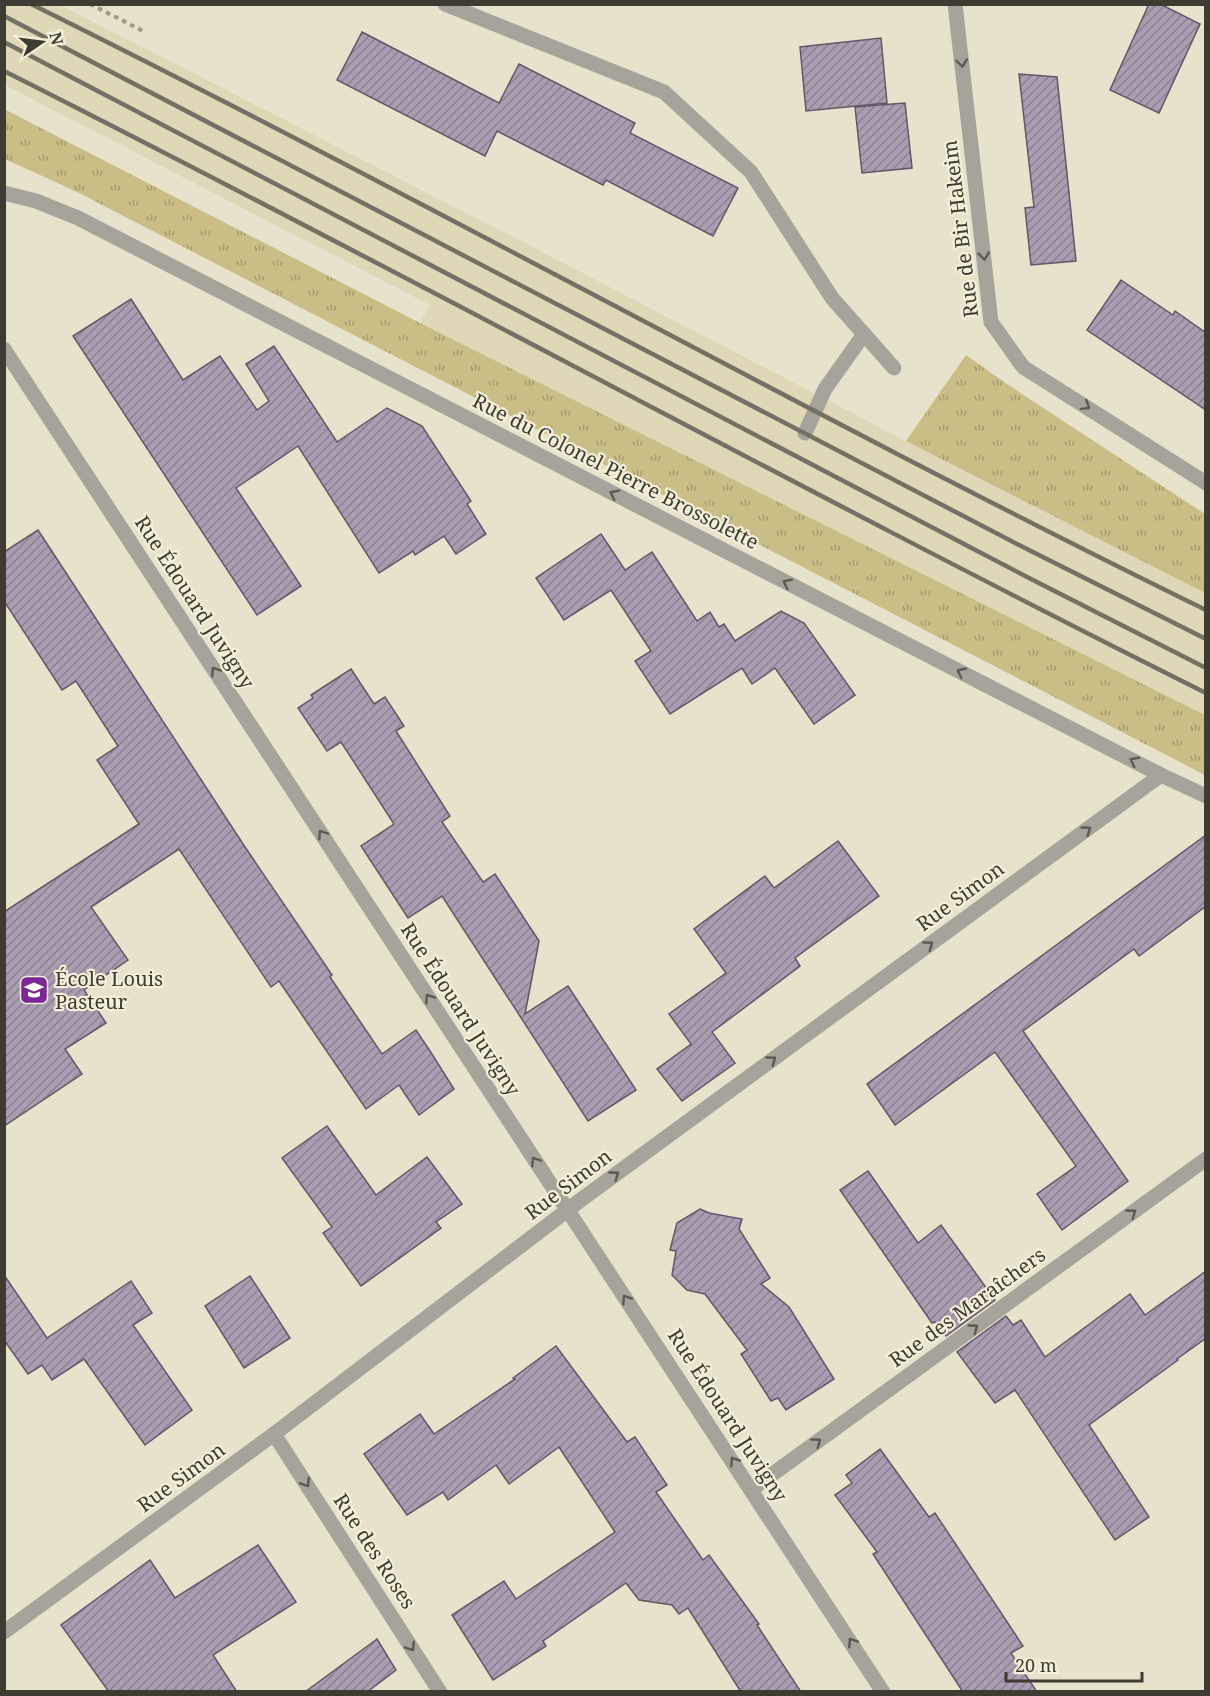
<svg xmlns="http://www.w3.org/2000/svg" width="1210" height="1696" viewBox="0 0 1210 1696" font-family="'Noto Serif',serif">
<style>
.built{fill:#ded7b8}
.grass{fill:url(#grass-tufts)}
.building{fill:url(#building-hatch);stroke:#635668;stroke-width:1.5}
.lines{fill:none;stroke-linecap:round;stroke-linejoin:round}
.path{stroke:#9d9a89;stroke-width:4;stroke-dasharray:4.5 4.5;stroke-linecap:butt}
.service{stroke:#a6a49a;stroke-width:15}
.minor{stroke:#a6a49a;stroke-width:15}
.rail{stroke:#747163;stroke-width:4.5}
.oneway{stroke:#5c5a51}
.labels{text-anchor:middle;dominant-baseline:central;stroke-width:4.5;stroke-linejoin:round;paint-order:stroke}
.street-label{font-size:20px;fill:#3d3b32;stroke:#f4efd8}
.poi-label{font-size:20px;fill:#3d3b32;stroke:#f4efd8;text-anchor:start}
</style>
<defs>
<pattern id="grass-tufts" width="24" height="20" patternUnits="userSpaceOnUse" patternTransform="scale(1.5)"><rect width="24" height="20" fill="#cabe87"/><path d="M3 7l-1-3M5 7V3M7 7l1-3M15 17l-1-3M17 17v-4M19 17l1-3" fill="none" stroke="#a59c6f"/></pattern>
<pattern id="building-hatch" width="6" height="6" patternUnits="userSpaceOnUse" patternTransform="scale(1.5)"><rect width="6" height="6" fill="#ab9db1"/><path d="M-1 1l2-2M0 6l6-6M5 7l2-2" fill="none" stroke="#8c8191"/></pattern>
</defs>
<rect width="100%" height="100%" fill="#e7e2cb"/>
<polygon class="built" points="4,5 60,5 517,239 906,441 1205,593 1205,715 420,323 430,305 5,85"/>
<g class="grass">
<polygon points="4,109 420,323 1205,715 1205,775 77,192 5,159"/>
<polygon points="966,355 1007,384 1205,514 1205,593 906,441"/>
</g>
<g class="building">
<polygon points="1149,4 1160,4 1200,24 1159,113 1110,90"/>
<polygon points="362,32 499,103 519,64 635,123 630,133 738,188 713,236 606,180 603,185 497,131 485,156 337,80"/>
<polygon points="881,38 887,103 806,111 800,47"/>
<polygon points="1019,74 1057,77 1076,261 1031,265 1025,208 1034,207"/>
<polygon points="905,103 912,168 862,173 855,107"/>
<polygon points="1121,280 1173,315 1175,311 1206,333 1206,410 1087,330"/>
<polygon points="131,299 183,380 220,356 257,410 269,401 246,364 274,346 337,442 387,408 422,426 471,501 467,504 486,534 456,554 444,536 415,555 413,551 379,573 298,446 236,488 301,586 257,615 73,336"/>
<polygon points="38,530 245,847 332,975 330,977 382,1054 416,1030 430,1051 454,1089 419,1115 399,1085 366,1109 279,981 271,987 179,849 91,907 128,960 84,990 106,1023 65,1049 82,1074 4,1126 4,912 139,824 97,760 118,746 76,681 62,690 4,601 4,552"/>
<polygon points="601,534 625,570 652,552 697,621 710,612 719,627 724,624 735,641 781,611 804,623 855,695 814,724 775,668 752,684 742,668 670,714 635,661 651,651 611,590 564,620 536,578"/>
<polygon points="351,669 374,704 385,697 404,726 396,731 450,816 442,822 483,882 495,874 539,941 525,1014 568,986 636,1090 588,1121 442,896 408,918 361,846 394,824 341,742 327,751 298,708 313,698 311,695"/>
<polygon points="1206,835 1206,906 1139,956 1134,949 1023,1031 1128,1181 1062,1230 1037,1194 1076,1166 995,1052 895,1125 867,1084"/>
<polygon points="838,841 879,896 795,958 800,966 712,1032 735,1063 682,1101 657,1069 691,1044 669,1014 726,973 694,929 765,876 774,888"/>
<polygon points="327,1126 376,1195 427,1157 462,1204 436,1222 441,1228 361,1286 323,1233 332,1227 282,1158"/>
<polygon points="868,1171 918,1243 941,1225 995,1300 946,1336 935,1322 932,1323 840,1190"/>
<polygon points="700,1209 709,1213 742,1219 739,1229 770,1278 761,1284 789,1307 834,1379 786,1410 778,1398 771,1401 741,1354 747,1350 705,1294 687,1290 672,1275 676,1251 670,1250 677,1223"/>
<polygon points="1206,1271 1206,1338 1177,1359 1178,1360 1089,1425 1149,1517 1115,1540 1015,1390 995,1403 957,1352 1006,1316 1013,1325 1021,1320 1045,1357 1130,1294 1145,1315"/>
<polygon points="4,1275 47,1338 131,1281 152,1313 133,1325 192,1410 145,1445 84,1359 52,1380 42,1365 28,1374 4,1340"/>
<polygon points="250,1276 290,1338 244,1368 205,1306"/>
<polygon points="556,1346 627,1442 635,1437 667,1485 656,1492 703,1560 709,1555 759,1624 757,1625 801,1692 741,1692 688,1608 679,1614 672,1605 639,1600 626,1583 543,1641 546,1646 493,1680 452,1615 504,1581 516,1599 615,1532 559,1447 509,1484 496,1465 448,1500 443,1492 407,1515 364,1454 420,1414 434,1434 515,1379 513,1378"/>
<polygon points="880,1449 929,1517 935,1513 1023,1646 1011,1653 1037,1692 963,1692 873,1554 877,1552 835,1495 852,1483 846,1475"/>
<polygon points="258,1545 296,1602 213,1655 237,1692 109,1692 61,1625 150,1560 175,1598"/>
<polygon points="377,1639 396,1670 367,1692 305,1692"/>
</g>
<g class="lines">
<polyline class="path" points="90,4 143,31"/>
<g class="service">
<polyline points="445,4 664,92 751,172 832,298 894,368"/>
<polyline points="805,433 825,389 864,334"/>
</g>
<g class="minor">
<polyline points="955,4 991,322 1023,367 1206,483"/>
<polyline points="4,193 36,201 78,218 1161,775 1206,796"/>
<polyline points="4,349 883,1692"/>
<polyline points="274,1434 440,1692"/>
<polyline points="752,1489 1206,1159"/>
<polyline points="4,1632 274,1434 582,1199 1161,775"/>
</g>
<g class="rail">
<path d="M31,4C426,200 810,416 1206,610"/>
<polyline points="4,16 1019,545 1206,639"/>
<polyline points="4,42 1029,578 1206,668"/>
<path d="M4,71C407,274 802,491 1206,693"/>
</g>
</g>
<defs><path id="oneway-chevron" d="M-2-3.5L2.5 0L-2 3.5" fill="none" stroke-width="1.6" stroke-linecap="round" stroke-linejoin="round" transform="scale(1.5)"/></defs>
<g class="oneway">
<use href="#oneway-chevron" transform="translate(962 63) rotate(84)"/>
<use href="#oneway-chevron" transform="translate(984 256) rotate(84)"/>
<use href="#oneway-chevron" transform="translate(1086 406) rotate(32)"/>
<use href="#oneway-chevron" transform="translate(614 494) rotate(-153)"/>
<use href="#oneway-chevron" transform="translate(787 583) rotate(-153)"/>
<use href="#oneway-chevron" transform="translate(215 671) rotate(-123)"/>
<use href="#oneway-chevron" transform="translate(961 672) rotate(-153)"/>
<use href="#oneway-chevron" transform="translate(1134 761) rotate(-153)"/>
<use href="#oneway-chevron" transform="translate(1087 830) rotate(-36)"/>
<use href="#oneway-chevron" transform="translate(322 834) rotate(-123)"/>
<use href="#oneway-chevron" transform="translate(929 945) rotate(-36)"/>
<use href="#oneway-chevron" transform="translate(429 998) rotate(-123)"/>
<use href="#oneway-chevron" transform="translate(772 1060) rotate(-36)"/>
<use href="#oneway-chevron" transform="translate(535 1161) rotate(-123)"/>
<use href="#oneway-chevron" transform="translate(615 1175) rotate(-36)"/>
<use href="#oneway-chevron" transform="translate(1132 1213) rotate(-36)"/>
<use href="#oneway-chevron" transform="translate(626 1299) rotate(-124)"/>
<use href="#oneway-chevron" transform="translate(974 1328) rotate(-36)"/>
<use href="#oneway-chevron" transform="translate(817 1442) rotate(-36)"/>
<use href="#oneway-chevron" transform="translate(734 1461) rotate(-124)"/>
<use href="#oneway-chevron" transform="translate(306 1483) rotate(57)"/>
<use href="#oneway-chevron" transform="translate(852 1642) rotate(-123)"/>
<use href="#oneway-chevron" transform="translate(411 1647) rotate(57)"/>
</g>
<defs>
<g id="school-square" transform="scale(1.5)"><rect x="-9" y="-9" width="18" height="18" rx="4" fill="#7b2796" stroke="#f4efd8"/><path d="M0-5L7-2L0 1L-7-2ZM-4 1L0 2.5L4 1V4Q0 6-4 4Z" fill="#fff"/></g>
</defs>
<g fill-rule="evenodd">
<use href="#school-square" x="34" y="990"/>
</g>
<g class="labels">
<g class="street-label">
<text transform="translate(960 229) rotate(-97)">Rue de Bir Hakeim</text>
<text transform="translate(616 471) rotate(27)">Rue du Colonel Pierre Brossolette</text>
<text transform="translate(195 602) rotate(57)">Rue Édouard Juvigny</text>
<text transform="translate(960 896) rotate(-36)">Rue Simon</text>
<text transform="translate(461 1009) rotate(57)">Rue Édouard Juvigny</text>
<text transform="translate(568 1184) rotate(-37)">Rue Simon</text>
<text transform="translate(967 1307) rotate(-36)">Rue des Maraîchers</text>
<text transform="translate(728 1415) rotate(57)">Rue Édouard Juvigny</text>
<text transform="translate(181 1477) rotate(-36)">Rue Simon</text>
<text transform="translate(375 1551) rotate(57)">Rue des Roses</text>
</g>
<g class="poi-label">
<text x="55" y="978">École Louis<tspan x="55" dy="23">Pasteur</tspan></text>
</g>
</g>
<rect width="1210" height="1696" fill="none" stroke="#3d3b32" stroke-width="12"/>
<g transform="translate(42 42) rotate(76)" stroke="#f4efd8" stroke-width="4.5" paint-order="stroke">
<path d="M0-4.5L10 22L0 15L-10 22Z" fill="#3d3b32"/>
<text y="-9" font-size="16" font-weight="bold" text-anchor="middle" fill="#3d3b32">N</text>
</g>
<path d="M1006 1672v9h136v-9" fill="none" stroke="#3d3b32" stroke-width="3"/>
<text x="1015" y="1672" font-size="18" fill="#3d3b32" stroke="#f4efd8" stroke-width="4.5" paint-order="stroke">20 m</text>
</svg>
